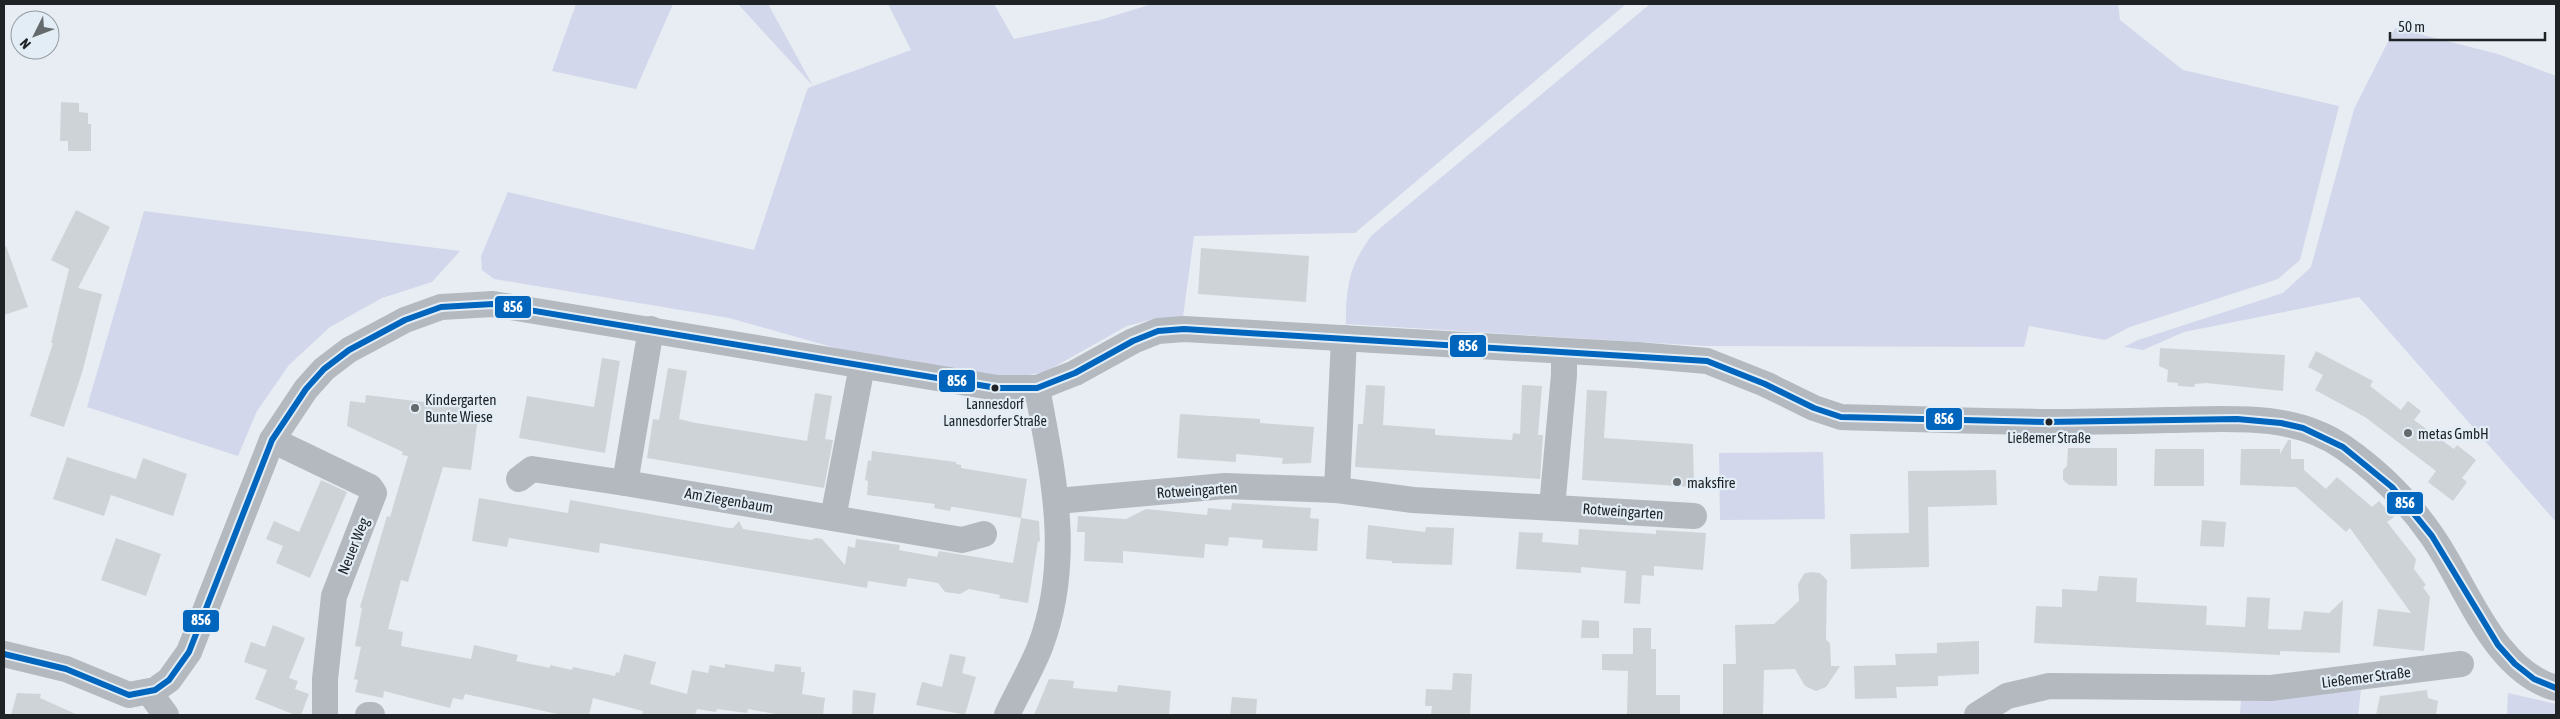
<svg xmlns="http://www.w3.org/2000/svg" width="2560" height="719" viewBox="0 0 2560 719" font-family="'Asap Condensed',sans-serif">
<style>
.green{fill:#d3d7eb}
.building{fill:#ced3d7}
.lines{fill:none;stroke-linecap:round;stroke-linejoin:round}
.minor{stroke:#b4b8bf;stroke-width:26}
.bus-1-casing{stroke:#e3edf6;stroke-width:10}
.bus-1{stroke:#0065bd;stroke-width:6}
.bus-dot{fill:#1f2326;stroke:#e3edf6;stroke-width:2}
.poi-dot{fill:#656a6d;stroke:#e3edf6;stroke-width:2}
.labels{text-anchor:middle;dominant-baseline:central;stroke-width:4.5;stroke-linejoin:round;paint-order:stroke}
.bus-label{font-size:14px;fill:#1f2326;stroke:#e3edf6}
.poi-label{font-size:15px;fill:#1f2326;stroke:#e3edf6;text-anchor:start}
.street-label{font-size:15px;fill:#1f2326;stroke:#e3edf6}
.line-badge{stroke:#e3edf6;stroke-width:2}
.badge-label{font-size:14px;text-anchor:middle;font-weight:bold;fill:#fff}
</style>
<rect width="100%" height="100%" fill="#e7edf2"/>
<g class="green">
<polygon points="576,4 673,4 636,89 552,71"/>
<polygon points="738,4 768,4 813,86 911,50 888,4 994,4 1014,39 1100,20 1152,4 1626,4 1355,233 1194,236 1183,317 1158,318 1127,326 1045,372 1007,379 850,352 729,318 494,279 482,270 481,256 508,192 754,250 806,93 808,88 813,86"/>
<path d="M1650,4H2118L2120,20L2183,70L2339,106L2300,260L2278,279L2130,327L2105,340L2029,326L2024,347L1705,346L1346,324C1346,286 1349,266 1372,235Z"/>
<polygon points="2395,28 2498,54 2556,76 2556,522 2359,297 2184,332 2143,350 2124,347 2138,340 2283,293 2311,267 2354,109"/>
<polygon points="144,211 460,251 432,282 382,298 330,327 289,365 257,411 238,456 87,407"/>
<polygon points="1823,452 1825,519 1720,520 1719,453"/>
<polygon points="2361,690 2358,715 2240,715 2241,699"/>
<polygon points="2508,693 2556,704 2556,715 2507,715"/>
</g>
<g class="building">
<polygon points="61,102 79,103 79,112 88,113 88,124 91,124 91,151 68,151 68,141 60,141"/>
<polygon points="76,210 110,227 78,288 102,294 82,373 64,427 30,416 53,343 51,343 69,269 51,260"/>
<polygon points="4,246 6,246 28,307 4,315"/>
<polygon points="1201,248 1309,256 1306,302 1198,294"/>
<polygon points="2160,348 2285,355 2283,391 2206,383 2195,384 2194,387 2178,386 2178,383 2167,382 2168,370 2159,366"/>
<polygon points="2316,351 2373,381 2370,386 2401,410 2408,401 2421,411 2414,420 2454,449 2457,445 2476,460 2462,478 2467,482 2453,501 2428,482 2436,471 2365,417 2315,390 2323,375 2308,367"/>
<polygon points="602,358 620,361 605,453 519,438 527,396 594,407"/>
<polygon points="668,368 687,371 679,419 696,423 807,441 815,393 832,396 825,439 833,440 824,488 647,458 653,419 659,420"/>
<polygon points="1366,385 1385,386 1383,425 1435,429 1435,435 1512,440 1513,433 1520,434 1522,385 1542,386 1538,435 1543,435 1540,479 1355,467 1358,424 1363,424"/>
<polygon points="1587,390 1607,391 1604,438 1693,444 1694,487 1582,480"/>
<polygon points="366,395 464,407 463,415 478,417 471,470 443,467 408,582 401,580 388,629 403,632 401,646 471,659 474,645 518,655 516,661 550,668 550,665 572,670 573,667 615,676 616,672 619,673 624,654 656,662 650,684 687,694 692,670 708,673 710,665 725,668 725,664 774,672 775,664 801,667 801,672 805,672 802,694 825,698 823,715 781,715 748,709 747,713 717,709 716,712 697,709 695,715 642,715 643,711 593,698 589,715 562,715 465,694 463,700 453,698 450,708 384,691 383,698 355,692 358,680 354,679 361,647 355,646 362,608 360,607 387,516 390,517 408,456 402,455 403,452 347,426 350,401 365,403"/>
<polygon points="1180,414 1260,419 1260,423 1314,427 1311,463 1282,464 1283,458 1236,454 1236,462 1177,458"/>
<polygon points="2288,440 2291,440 2291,459 2304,459 2304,470 2326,489 2337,477 2372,507 2379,501 2394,517 2387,522 2416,559 2414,569 2426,585 2423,587 2430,597 2424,651 2373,646 2378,609 2411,613 2350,528 2346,532 2296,487 2240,485 2241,449 2280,449 2280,454"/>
<polygon points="2068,448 2117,448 2117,486 2069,485 2063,480 2063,470 2067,466"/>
<polygon points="2155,449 2204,449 2204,486 2154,486"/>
<polygon points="872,451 956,462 956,464 961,465 961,468 1027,479 1021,518 954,507 951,507 950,511 934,508 935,504 867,495 868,481 865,480 868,460 871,461"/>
<polygon points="67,457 136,479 143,458 187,474 173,516 111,495 104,516 53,499"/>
<polygon points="1996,470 1997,505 1928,507 1929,567 1851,569 1850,534 1909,533 1908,471"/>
<polygon points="321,480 347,492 310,578 276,563 283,546 266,539 274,521 299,532"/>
<polygon points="479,498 568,513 570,500 729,528 733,528 739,521 743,529 811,540 816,538 822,539 845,565 848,546 855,548 856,539 900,545 899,550 937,557 939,551 1013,563 1021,518 1039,521 1040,542 1038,541 1028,603 999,598 1000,595 969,589 960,594 945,592 938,583 908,578 906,587 868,581 867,588 600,543 599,553 509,538 507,547 472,541"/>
<polygon points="1232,503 1311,508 1310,518 1319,519 1317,551 1262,548 1263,540 1229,537 1228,546 1205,544 1204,558 1123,551 1123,563 1084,561 1085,532 1077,532 1078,516 1126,519 1146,509 1207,515 1208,508 1231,510"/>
<polygon points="2202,520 2226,522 2224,547 2200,546"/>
<polygon points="1368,525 1425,532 1426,527 1454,528 1452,565 1392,563 1392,561 1366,559"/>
<polygon points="1579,529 1656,534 1656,530 1706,533 1703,570 1654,566 1654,576 1642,575 1640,604 1624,603 1626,571 1581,567 1581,573 1516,569 1519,532 1543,533 1542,542 1578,545"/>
<polygon points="116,538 161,554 146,596 101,580"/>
<polygon points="1810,572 1820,573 1827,580 1826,640 1830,643 1831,666 1840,666 1826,687 1816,691 1805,686 1795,669 1764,670 1763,715 1723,715 1723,664 1736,664 1735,625 1774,624 1799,601 1798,584 1804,574"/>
<polygon points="2099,576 2137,578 2136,602 2207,606 2206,625 2245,627 2247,597 2270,598 2268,629 2301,630 2304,611 2329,613 2343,600 2340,653 2280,651 2280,655 2034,643 2036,606 2062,607 2062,589 2097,591"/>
<polygon points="1582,620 1599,621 1599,638 1581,638"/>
<polygon points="273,625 305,638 289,678 298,681 295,689 309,694 301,715 295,715 255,699 267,670 244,662 251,642 265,647"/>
<polygon points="1633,628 1651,628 1651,649 1656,649 1656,695 1680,695 1680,715 1627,715 1628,671 1602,670 1602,654 1633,654"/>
<polygon points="1979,641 1979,674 1938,676 1938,686 1896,687 1897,698 1855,699 1854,666 1896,665 1895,654 1937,653 1937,643"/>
<polygon points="950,654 966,657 962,673 976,677 965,715 916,705 922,682 942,687"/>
<polygon points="1453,673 1472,674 1470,715 1431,715 1432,706 1425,706 1426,689 1452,690"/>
<polygon points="1049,679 1074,681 1073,688 1117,692 1118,685 1171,691 1169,715 1034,715"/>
<polygon points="853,690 876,693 873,715 852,715"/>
<polygon points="2427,690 2428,698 2438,701 2436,715 2376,715 2380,696"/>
<polygon points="17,693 41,694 40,698 78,715 11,715"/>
<polygon points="1232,697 1257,699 1256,715 1230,715"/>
</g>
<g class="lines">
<g class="minor">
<polyline points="272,440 370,487 374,493 334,596 325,679 325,715"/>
<polyline points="519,479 532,469 625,483 962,540 984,534"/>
<polyline points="625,483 651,329"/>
<polyline points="1337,490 1344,338"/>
<polyline points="1057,501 1225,486 1337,490 1413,500 1694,516"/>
<polyline points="1552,507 1564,375 1564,353"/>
<polyline points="833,518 862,366"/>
<path d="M4,654L66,669L129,695L155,690L169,680L189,652L272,440L306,389L324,369L349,350L405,320L441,307L493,304L997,388H1037L1075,373L1133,341L1158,331L1184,329L1637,355L1707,361L1765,384L1814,408L1841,417C1910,419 1978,421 2047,422C2087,422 2128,421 2169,420C2228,419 2292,412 2343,447C2378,471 2408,501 2432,536C2466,584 2493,671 2556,688"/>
<polyline points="149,692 166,715"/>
<polyline points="368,715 372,715"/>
<path d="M1007,715C1017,693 1031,670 1040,647C1073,560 1053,475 1037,388"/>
<polyline points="1977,715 2007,696 2049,686 2271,688 2461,664"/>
</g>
<g class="bus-1-casing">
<polyline id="bus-1" points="4,654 66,669 129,695 155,690 169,680 189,652 272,440 306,389 324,369 349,350 405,320 441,307 493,304 997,388 1037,388 1075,373 1133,341 1158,331 1184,329 1707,361 1765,384 1814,408 1841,417 2047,422 2237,419 2281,423 2303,428 2343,447 2392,487 2432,536 2498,645 2515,664 2534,679 2556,688"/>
</g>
<use href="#bus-1" class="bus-1"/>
</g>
<g class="bus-dot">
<circle cx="995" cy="388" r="4.5"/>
<circle cx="2049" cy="422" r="4.5"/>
</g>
<g class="poi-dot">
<circle cx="415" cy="408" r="5"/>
<circle cx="2408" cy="433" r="5"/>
<circle cx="1677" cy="482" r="5"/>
</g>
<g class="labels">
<g class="bus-label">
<text x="995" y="404">Lannesdorf<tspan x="995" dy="17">Lannesdorfer Straße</tspan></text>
<text x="2049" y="438">Ließemer Straße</text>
</g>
<g class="poi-label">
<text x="425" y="399">Kindergarten<tspan x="425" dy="17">Bunte Wiese</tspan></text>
<text x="2418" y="433">metas GmbH</text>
<text x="1687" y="482">maksfire</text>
</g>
<g class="street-label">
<text transform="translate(1197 490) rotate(-4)">Rotweingarten</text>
<text transform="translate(729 500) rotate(10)">Am Ziegenbaum</text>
<text transform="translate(1623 511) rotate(4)">Rotweingarten</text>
<text transform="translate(353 546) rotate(-68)">Neuer Weg</text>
<text transform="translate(2366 677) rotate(-7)">Ließemer Straße</text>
</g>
</g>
<g class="line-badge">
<rect x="494" y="295" width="38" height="24" rx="5" fill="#0065bd"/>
<rect x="1449" y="334" width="38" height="24" rx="5" fill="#0065bd"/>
<rect x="938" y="369" width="38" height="24" rx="5" fill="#0065bd"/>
<rect x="1925" y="407" width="38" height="24" rx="5" fill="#0065bd"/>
<rect x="2386" y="491" width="38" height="24" rx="5" fill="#0065bd"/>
<rect x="182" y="609" width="38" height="24" rx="5" fill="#0065bd"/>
</g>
<g class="badge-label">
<text x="513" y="312">856</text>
<text x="1468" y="351">856</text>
<text x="957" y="386">856</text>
<text x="1944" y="424">856</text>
<text x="2405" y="508">856</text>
<text x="201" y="625">856</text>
</g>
<rect width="2560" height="719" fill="none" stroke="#1f2326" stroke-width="10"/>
<g transform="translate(35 35) rotate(228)"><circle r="24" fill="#e3edf6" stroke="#959ca3"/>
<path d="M0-4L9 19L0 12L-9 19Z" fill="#656a6d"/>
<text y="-8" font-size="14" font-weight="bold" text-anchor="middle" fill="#1f2326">N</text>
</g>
<path d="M2390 32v8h155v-8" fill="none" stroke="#1f2326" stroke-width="2.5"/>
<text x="2398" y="32" font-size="15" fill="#1f2326" stroke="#e3edf6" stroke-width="4" paint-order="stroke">50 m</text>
</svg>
